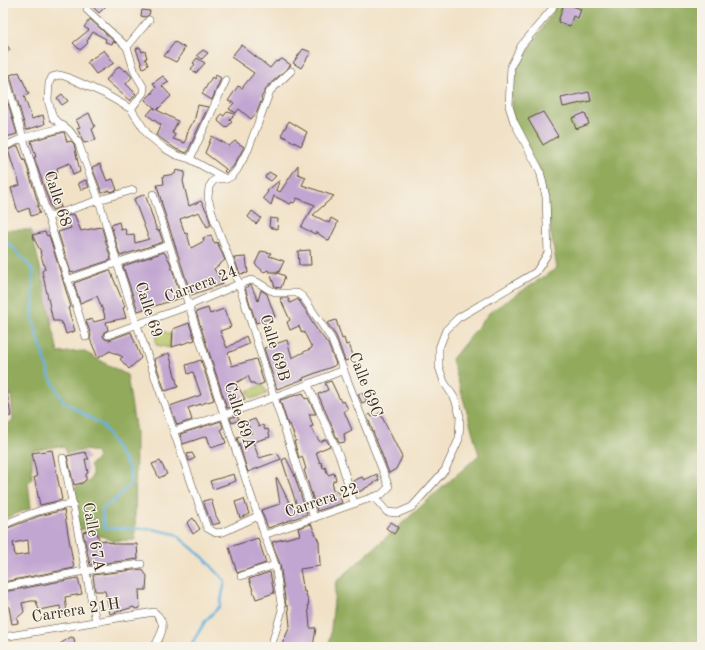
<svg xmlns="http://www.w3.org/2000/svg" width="705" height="650" viewBox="0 0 705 650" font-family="'Old Standard TT',serif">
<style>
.green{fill:#b7c567;stroke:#797842}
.forest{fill:#91aa5c;stroke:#666a3d}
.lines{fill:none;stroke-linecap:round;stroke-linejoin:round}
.stream{stroke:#65b0de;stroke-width:2.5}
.building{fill:#c1a6d1;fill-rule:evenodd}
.street-casing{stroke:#564637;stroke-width:8}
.street{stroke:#fff;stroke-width:7}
.labels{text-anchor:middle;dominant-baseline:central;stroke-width:3;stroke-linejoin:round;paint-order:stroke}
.street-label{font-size:16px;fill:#3b2a1e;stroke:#f7f3e8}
</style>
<rect width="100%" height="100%" fill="#f7f3e8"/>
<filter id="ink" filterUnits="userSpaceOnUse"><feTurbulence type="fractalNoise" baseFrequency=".025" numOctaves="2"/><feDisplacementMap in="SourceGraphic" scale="8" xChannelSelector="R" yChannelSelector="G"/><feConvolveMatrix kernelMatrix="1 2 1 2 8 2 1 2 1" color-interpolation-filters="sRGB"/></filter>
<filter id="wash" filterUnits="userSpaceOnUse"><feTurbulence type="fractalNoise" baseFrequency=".012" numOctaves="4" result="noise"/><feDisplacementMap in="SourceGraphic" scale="16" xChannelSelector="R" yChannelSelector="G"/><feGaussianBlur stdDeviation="0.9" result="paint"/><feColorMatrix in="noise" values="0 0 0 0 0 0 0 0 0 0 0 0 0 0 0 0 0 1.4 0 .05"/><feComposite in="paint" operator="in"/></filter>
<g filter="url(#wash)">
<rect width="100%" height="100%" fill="#f1e2c7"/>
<g class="green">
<polygon points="164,331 171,335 170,348 156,345 156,334"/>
<polygon points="263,385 267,394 251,399 247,391"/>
</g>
<g class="forest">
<polygon points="557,3 702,3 702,647 329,647 336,582 479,455 452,359 490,312 557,268 540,171 510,122 513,74 554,10"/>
<path d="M3,230H31L41,271L58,353L83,351L127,375L136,433L135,540L112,541L105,537L99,536L95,527L79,530L73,488C86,484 97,481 90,465L98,458L96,452L85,450L66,454L65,447L59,446L32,451V479L28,482L31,508L3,519V503L6,487L3,486V425L13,421L11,396L3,344Z"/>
</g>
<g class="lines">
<polyline class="stream" points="3,242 10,244 33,270 33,320 50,377 63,401 103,426 129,468 131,484 115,500 102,509 104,528 152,529 175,534 204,558 225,581 220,606 206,620 192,643 194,647"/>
</g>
<g id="blocks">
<g class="building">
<polygon points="89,3 109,3 99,13"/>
<polygon points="564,3 581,9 578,18 573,16 570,26 558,22"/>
<polygon points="142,10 150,11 149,15 145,17 141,16"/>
<polygon points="90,19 116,43 113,42 112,44 105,42 106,39 93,32 87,41 88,43 80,50 73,43 89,30 84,27"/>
<polygon points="3,39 10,50 3,54"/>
<polygon points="175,42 185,48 176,62 164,56"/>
<polygon points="241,45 270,68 276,61 277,62 282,59 291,65 269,85 269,84 261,98 262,99 257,112 251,119 239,109 236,113 229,109 234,103 228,101 238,86 242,88 254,73 231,57"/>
<polygon points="140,47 142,52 145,51 147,58 145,58 148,65 143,68 136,49"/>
<polygon points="303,49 311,52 301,68 293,63"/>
<polygon points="104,50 114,63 96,74 87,62"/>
<polygon points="203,50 208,53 202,59 197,55"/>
<polygon points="197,58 205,63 196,73 191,69 195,64 193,63"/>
<polygon points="119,66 125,71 126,70 132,77 126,84 136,94 130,101 106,80"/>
<polygon points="19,72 29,94 24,96 32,119 43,115 45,124 26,130 10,75"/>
<polygon points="216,75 221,78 212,100 202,94 212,77 214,79"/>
<polygon points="163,76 169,82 162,86 171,96 157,110 178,121 172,133 175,134 173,139 185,143 188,131 193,122 194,122 198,105 208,107 187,153 176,149 156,135 161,125 147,115 153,108 156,109 145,100 152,93 153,94 152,92 156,87 153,83"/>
<polygon points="589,92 591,101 563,107 561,98"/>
<polygon points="62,94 68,101 62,105 57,98"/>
<polygon points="8,103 17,134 3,138 3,104"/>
<polygon points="227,112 235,114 229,120 232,122 226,128 218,121 221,114 224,116"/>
<polygon points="543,112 558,136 543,145 528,119"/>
<polygon points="89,113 95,127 92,129 96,140 84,143 77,128 80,127 76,120"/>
<polygon points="585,113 589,124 576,129 572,118"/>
<polygon points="289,121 307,132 301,146 281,135"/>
<polygon points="64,132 67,142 71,141 74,144 80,172 73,175 70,163 57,168 58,173 46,177 50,196 54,194 56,203 59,202 61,207 52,210 34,157 36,157 31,141"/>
<polygon points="212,136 229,146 235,141 244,147 233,167 226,173 224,171 226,169 205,153"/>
<polygon points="18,146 24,161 25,160 39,206 37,206 40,213 31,216 29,208 18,212 11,188 20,185 15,169 14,169 8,150"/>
<polygon points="100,164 107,181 113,179 117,190 110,192 110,190 102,193 92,167"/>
<polygon points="298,165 298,174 306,177 302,185 334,196 313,215 329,223 331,218 338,222 329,241 316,232 315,234 301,227 315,205 297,198 294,203 292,202 290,204 274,196 271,205 263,198 268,192 267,191 280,180 276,190 280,192"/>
<polygon points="176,170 185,172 183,181 189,206 201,201 207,212 211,225 207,227 199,212 180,219 185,234 187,233 191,248 204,241 203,238 211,235 214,243 217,242 225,260 214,269 223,284 191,295 163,208 157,185 164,184 163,176 175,174"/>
<polygon points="269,172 276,176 271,181 265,177"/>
<polygon points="86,180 89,187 81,190 78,183"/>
<polygon points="145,194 157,231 159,230 163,242 120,256 111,225 119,222 121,230 125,229 127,235 134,234 135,243 149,239 134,199"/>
<polygon points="252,211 261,218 256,224 248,217"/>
<polygon points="74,214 81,231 101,227 102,228 111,260 71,273 58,232 71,228 67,216"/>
<polygon points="270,218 278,219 277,229 269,227"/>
<polygon points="45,232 47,236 49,235 71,307 68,308 75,331 66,334 63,324 62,324 60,321 53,321 42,271 45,269 40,252 41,252 32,235"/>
<polygon points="310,250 311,265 299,265 298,251"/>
<polygon points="261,251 271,253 269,256 284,261 279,272 269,272 268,270 264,272 255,264"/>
<polygon points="164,252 170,262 181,298 138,311 123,266"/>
<polygon points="246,257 248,273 240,274 234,258"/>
<polygon points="110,270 125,307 123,308 126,318 106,322 108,330 104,332 103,336 105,339 109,340 131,332 141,358 129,369 120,359 123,357 110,351 98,358 90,339 91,335 86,321 92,319 94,322 105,319 104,313 97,296 80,303 74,283"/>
<polygon points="278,273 285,276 281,288 275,287 271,276"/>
<polygon points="251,285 258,301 261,290 267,294 275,317 256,323 245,288"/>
<polygon points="280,298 288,298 290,303 298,299 299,301 307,312 313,324 328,344 336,364 334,366 303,378 304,379 277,389 264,348 287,340 292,358 312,348 304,332 302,333 299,326 290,330 287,322 290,320"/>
<polygon points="208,308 210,314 224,309 231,327 220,331 227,348 246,336 249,344 228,353 232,366 256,359 264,383 256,386 254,383 251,383 248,376 236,383 245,399 231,404 232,407 227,408 196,312"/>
<polygon points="336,320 342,339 344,338 346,345 349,344 354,358 345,361 336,336 327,323"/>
<polygon points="189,323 195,340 172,347 173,329"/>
<polygon points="169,353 178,387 165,391 154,359"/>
<polygon points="201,360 214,400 188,408 192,420 177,425 170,406 201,395 193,372 188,374 186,365"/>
<polygon points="331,381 341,402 344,401 348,409 344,411 352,430 344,434 345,442 339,443 318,394 328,390 325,383"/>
<polygon points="3,388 6,388 11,416 3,417"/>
<polygon points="303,393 305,399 308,398 316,414 309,414 313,426 310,427 320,442 326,439 330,446 316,452 320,463 321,462 323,468 325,467 328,475 334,473 336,480 333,481 332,488 339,494 342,503 317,511 304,470 306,469 302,456 299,458 294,441 296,441 290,424 288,425 280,400"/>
<polygon points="362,393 367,401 362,403 358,394"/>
<polygon points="380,413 402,457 396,469 389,473 367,416 370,414 372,417"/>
<polygon points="237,416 239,420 232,423 230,418"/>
<polygon points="255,419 259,427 263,425 265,430 268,429 270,437 253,442 259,458 277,453 281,459 248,472 237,438 252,433 247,422"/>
<polygon points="221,421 223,428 221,429 226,443 211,448 207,436 183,444 180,434"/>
<polygon points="52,450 62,500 40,505 34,477 37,477 32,453"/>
<polygon points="85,452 89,459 85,459 88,473 86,474 86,480 82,483 74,485 67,456"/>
<polygon points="192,453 195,458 189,461 187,454"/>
<polygon points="286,458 294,474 307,514 268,528 261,510 280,504 276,479 277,478 292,508 297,506 282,460"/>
<polygon points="160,461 167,474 159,478 152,464"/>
<polygon points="234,474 236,481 213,489 210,481"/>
<polygon points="377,474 379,480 359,492 353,481 362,477 364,480"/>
<polygon points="211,499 216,516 220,523 212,525 203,501"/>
<polygon points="244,499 249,514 240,518 235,502"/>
<path d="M64,510L74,568L3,582V530L39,516ZM28,540L29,554L15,556L13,543Z"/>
<polygon points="193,518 200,529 193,534 187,523"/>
<polygon points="391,522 399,527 394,534 386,528"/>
<polygon points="311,524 319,542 320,566 300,569 304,592 305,591 309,603 308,603 310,628 316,628 313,647 281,647 290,626 288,606 286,606 280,564 272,542 300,535 298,528"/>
<polygon points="96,529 99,540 106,541 107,542 113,543 113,544 137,544 138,559 90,565 83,532"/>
<polygon points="258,538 266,563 237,573 229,547"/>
<polygon points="142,569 147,576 146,590 139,590 140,608 135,609 134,607 110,614 105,591 95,591 93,575"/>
<polygon points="270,572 274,593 256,599 249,579"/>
<polygon points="78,578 82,594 65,597 67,613 61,615 60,606 39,610 36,601 31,601 22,603 24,612 17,618 18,623 12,624 8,602 3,602 3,592"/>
<polygon points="71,637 74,638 75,647 55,647"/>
</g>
</g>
</g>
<g filter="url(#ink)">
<use href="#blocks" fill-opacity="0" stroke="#564637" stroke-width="1"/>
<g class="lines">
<g class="street-casing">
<g id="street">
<polyline points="87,10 127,47 135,73 144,88 143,93 131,109"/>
<polyline points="127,47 149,20"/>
<polyline points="3,69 23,138 86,337"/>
<polyline points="291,71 270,91 248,150 237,170 232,176 226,179 217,179 213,181 209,187 208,198 214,219 239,284 274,397 314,518"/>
<polyline points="3,147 23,138 64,127"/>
<polyline points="190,159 226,80"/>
<polyline points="226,179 190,159 176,155 164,148 148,135 131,109 103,93 67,77 60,75 52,77 49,83 48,100 53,118 69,130 78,142 99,200 117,263 137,325 207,528 216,533 223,532 258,516"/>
<polyline points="153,194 224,415 258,516 275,565 282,610 271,647"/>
<polyline points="48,217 99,200 133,190"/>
<polyline points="67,280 169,245"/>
<polyline points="108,335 188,306 239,284 251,280 257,282 270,290 278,293 297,293 303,297 331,338 389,487 382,494 264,535"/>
<polyline points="308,385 339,455 354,503"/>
<path d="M174,431C232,413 288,393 344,370"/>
<path d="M63,458C75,512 84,567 96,621"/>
<polyline points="374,497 387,512 398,513 412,507 445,470 459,439 460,416 455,399 444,382 439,367 439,348 446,330 458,318 536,272 548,253 546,197 540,171 514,122 509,106 511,66 521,46 552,9 554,3"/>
<path d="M3,525C28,514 46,507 73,504"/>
<polyline points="241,576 275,565"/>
<polyline points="3,587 85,571 141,564"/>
<path d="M3,637L154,612C168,623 162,634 154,647"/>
</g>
</g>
<use href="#street" class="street"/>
</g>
</g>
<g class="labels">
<g class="street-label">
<text transform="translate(57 199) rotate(72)">Calle 68</text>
<text transform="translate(201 285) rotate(-21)">Carrera 24</text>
<text transform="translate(148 310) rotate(72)">Calle 69</text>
<text transform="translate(274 348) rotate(73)">Calle 69B</text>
<text transform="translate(365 385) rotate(69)">Calle 69C</text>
<text transform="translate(239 416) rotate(72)">Calle 69A</text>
<text transform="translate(322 501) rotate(-19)">Carrera 22</text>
<text transform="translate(93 537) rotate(80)">Calle 67A</text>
<text transform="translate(76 611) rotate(-9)">Carrera 21H</text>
</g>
</g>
<rect width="705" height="650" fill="none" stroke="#f7f3e8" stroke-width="16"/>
</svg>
